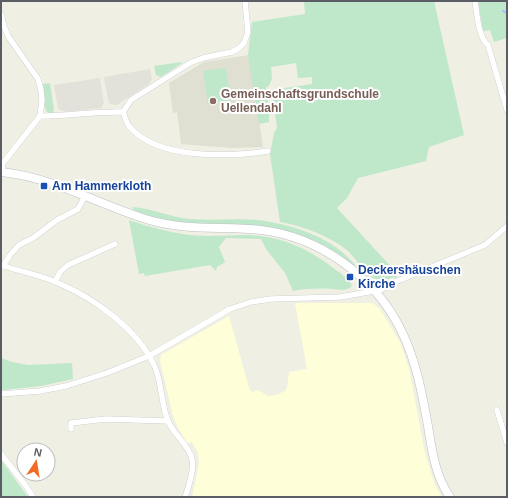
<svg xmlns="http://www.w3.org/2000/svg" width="508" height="498" viewBox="0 0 508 498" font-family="Helvetica,sans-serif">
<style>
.commercial{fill:#feffd8}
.industrial{fill:#e2e2db}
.education{fill:#dfdfd2}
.green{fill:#bee8c9}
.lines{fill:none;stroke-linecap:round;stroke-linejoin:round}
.stream{stroke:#a3c0ff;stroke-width:2}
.street-casing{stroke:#bdbec5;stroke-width:6}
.secondary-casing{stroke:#bebfc7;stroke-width:9}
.street{stroke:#fff;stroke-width:5.5}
.secondary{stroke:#fff;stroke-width:8}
.education-dot{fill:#8d6e63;stroke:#fff;stroke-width:1.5}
.transit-dot{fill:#1a4fb4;stroke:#fff;stroke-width:1.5}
.labels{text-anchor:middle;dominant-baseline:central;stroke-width:4;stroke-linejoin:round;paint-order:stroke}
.education-label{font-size:12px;font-weight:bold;fill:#785e54;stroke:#fff;text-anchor:start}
.transit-label{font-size:12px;font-weight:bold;fill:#164399;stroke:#fff;text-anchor:start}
</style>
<rect width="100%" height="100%" fill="#efefe3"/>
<polygon class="commercial" points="295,303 373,303 380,309 400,342 409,368 425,453 435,485 442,497 192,497 199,463 198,453 192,442 187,444 174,420 160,361 161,355 229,316 249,388 252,392 258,390 268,396 276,395 285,391 287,388 289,372 307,369"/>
<g class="industrial">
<polygon points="150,69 152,79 150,83 117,105 110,104 108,100 104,77"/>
<polygon points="100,78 104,103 101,108 65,112 58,109 54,85"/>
</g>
<polygon class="education" points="249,55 263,147 232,148 181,144 177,112 173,113 169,83 204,62"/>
<g class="green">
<path d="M304,1H434L464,135L429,147L426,161L358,178L347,198L337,208L394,270L397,278H395L394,277C388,279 383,282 377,280C364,275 358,260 348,251C330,236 303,226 280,222L270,154L274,133L277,128L272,90L312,84V77L298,78L296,63L271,67L272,79L268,87H266L269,114V122L259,124L248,55L252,22L305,14Z"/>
<polygon points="478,1 507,1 507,38 494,42 490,30 483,31"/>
<polygon points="181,62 182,63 161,77 156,75 154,66"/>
<polygon points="226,68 231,100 208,104 203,71"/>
<polygon points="50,83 54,110 52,114 47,112 45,108 43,84"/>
<path d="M132,207C151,208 170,217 189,219C212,221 234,218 257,220C291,224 333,237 355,265L354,266C326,244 295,230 260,226C236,222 211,226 187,224C169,222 150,217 134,210Z"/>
<path d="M129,220C149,227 168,232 189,235C209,237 230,235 250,235C282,237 307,248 332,267C338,272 349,278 352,286C349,289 344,290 340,290C325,288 309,288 293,291L285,273L266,249L261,239L226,238L219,247L225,262L217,267L216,271L210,265L145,276L144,273L139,274Z"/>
<polygon points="1,358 12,362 28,365 72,363 73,379 41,386 3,390 1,389"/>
<polygon points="1,460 28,497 1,497"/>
</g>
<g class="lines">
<polyline class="stream" points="503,11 507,13"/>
<g class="street-casing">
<g id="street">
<path d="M475,1C477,13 478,37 488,45L507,110"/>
<polyline points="1,14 4,26 8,36 38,79 41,90 42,100 40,116 3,163 2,172"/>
<path d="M123,112C125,116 126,122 129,126C156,160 230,157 268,151"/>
<path d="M40,116C68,116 95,111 123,112L131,100L190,63L203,58L232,52L239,48L244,43L248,32L245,1"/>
<path d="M1,265C19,271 38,275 56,282C94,298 138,329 155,367C162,384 161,404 168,421C173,434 189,445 192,459C194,465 192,471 191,477C189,484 188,490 185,497"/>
<polyline points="3,266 10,255 19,245 33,238 57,220 78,209 85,196"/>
<polyline points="55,282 60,272 68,265 115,244"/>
<polyline points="1,394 40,391 66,386 107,373 149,356 230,309 251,302 271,299 340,297 380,290 395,282 485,245 507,226"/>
<polyline points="497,410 507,443"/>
<polyline points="71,429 71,423 106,419 168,421"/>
<polyline points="1,454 26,486 33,497"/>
</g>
</g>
<g class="secondary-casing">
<path id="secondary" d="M1,172C53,177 99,205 149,220C186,231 224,226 261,230C320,237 375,277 401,330C416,360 422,393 428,426C432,450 435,476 450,497"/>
</g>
<use href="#street" class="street"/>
<use href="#secondary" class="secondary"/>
</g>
<circle class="education-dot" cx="213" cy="101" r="4"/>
<g class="transit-dot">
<rect x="40" y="182" width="8" height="8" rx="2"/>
<rect x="346" y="273" width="8" height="8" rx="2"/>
</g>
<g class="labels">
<g class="education-label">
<text x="221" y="94">Gemeinschaftsgrundschule<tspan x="221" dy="14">Uellendahl</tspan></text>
</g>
<g class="transit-label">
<text x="52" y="186">Am Hammerkloth</text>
<text x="358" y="270">Deckershäuschen<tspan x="358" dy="14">Kirche</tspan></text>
</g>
</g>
<rect width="508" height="498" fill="none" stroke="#5b5d65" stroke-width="4"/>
<g transform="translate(36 462) rotate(12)"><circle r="19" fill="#ffffff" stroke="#bdbec1"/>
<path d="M0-3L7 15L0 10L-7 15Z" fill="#f46924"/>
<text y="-6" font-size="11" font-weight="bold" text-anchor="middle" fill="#5b5d65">N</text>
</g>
</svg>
